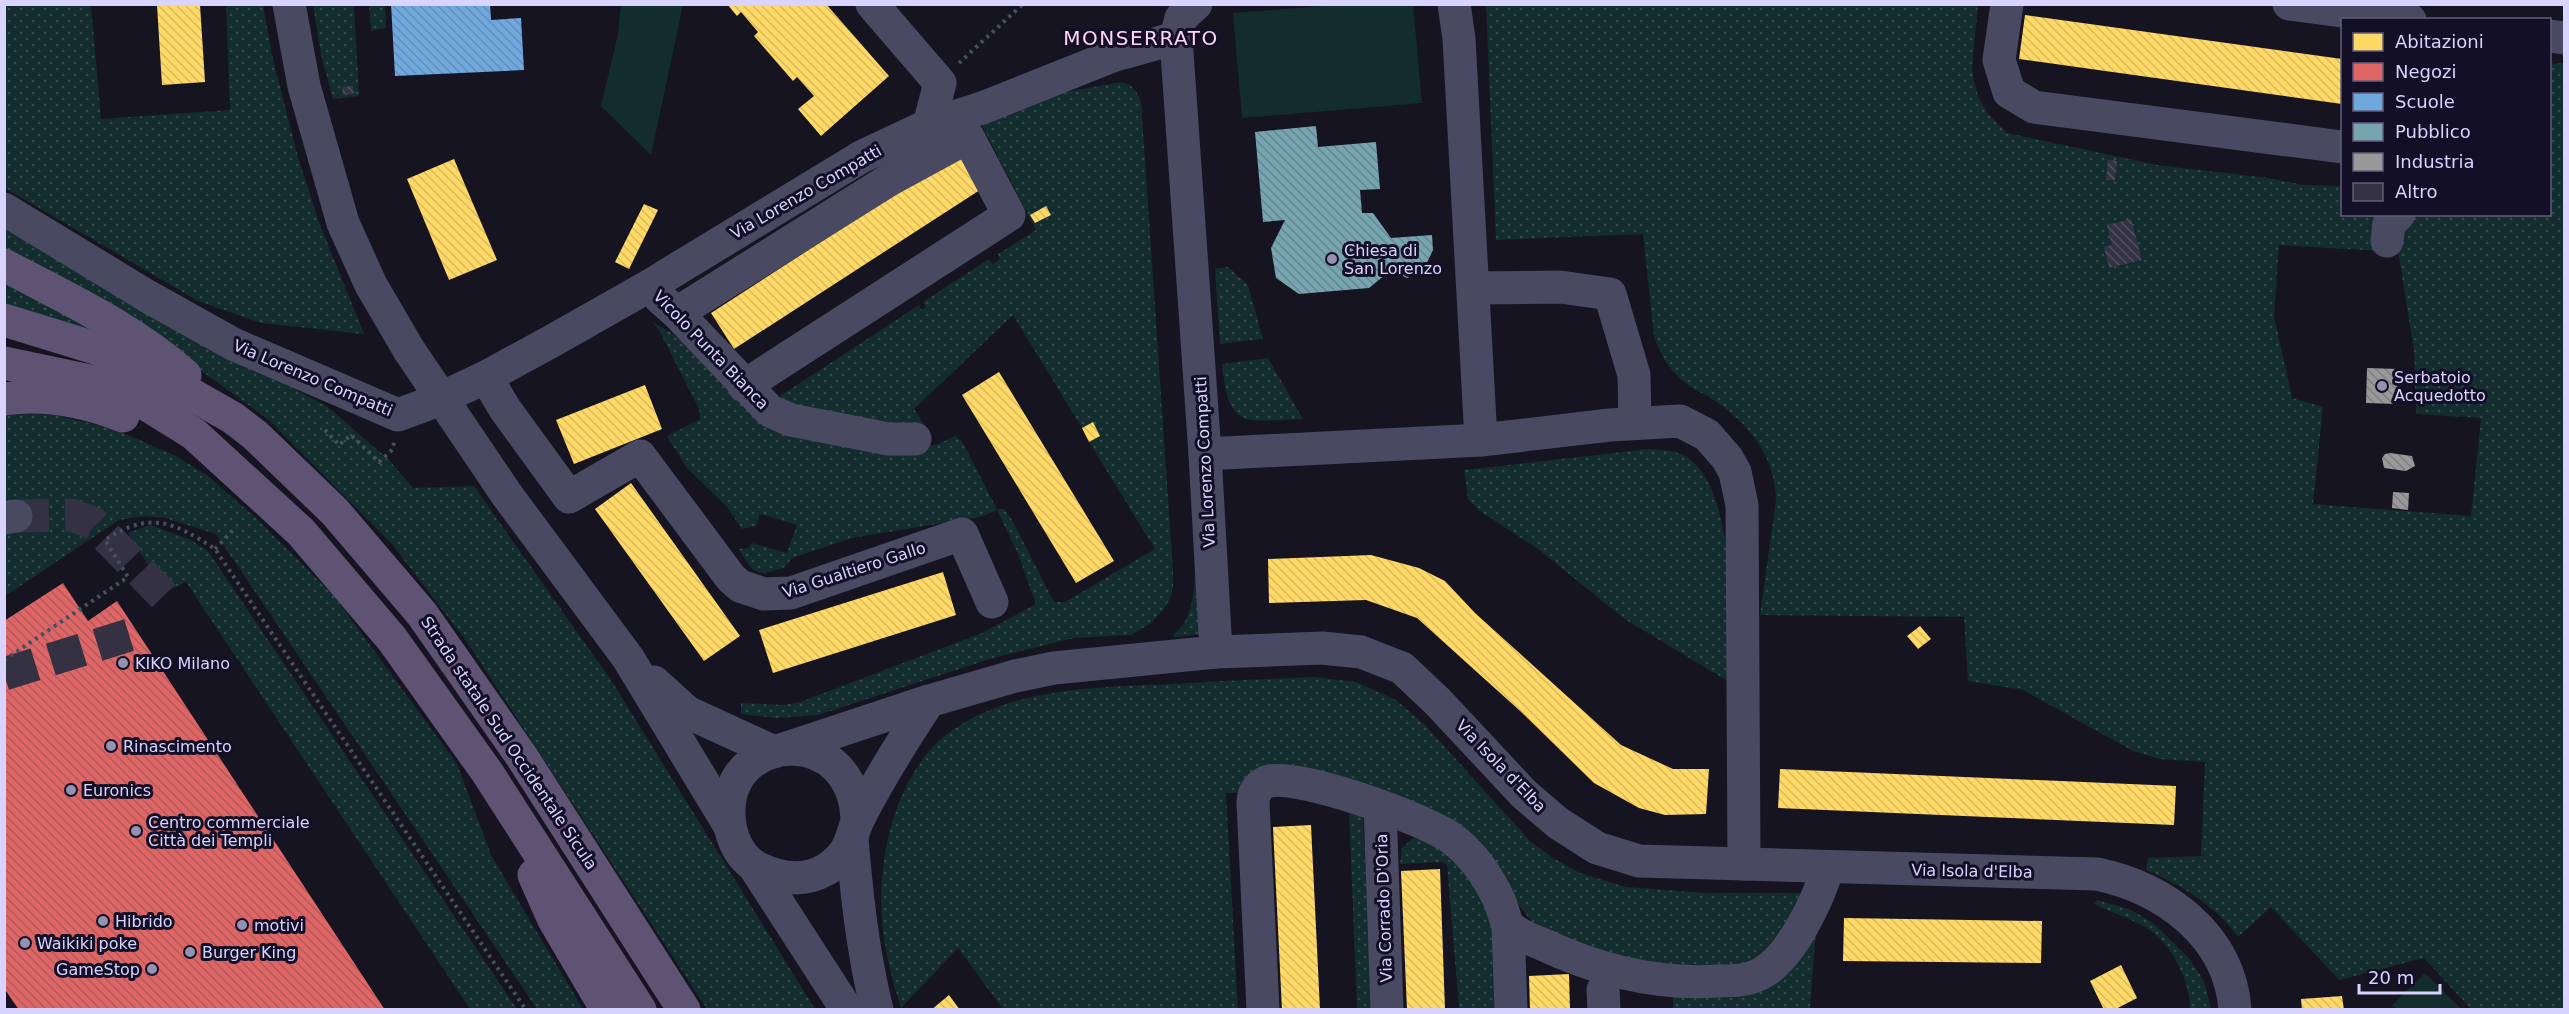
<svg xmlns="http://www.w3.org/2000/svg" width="2569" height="1014" viewBox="0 0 2569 1014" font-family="'DejaVu Sans',sans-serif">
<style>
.green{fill:url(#green-dots)}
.pitch{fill:#132c2d}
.homes{fill:url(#homes-back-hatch)}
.shops{fill:url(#shops-back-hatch)}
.schools{fill:url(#schools-back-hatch)}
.public{fill:url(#public-back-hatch)}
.industry{fill:url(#industry-back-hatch)}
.building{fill:url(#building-back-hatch)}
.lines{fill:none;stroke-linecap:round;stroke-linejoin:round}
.minor-tunnel{stroke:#333142;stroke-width:33;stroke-dasharray:33 16;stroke-linecap:butt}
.path{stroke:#44505f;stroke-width:4;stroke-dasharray:3 4.5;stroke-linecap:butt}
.minor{stroke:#4a4962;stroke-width:33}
.major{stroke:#5e5373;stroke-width:33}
.minor-bridge{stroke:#4a4962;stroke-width:33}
.poi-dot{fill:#9591b1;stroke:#130f26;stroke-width:2}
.labels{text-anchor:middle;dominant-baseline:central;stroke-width:6;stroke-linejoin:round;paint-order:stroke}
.street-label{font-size:16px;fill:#d9d4ff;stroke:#130f26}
.poi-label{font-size:16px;fill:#d9d4ff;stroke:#130f26;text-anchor:start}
.quarter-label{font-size:20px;letter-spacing:1.5px;fill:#ffd6f0;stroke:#130f26}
</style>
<defs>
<pattern id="green-dots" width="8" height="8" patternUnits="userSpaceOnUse" patternTransform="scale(1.5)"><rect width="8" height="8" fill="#132c2d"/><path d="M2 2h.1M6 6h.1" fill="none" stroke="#354a4c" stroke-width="1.8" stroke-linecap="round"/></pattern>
<pattern id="homes-back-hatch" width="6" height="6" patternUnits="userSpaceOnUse" patternTransform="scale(1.5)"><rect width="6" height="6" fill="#ffd966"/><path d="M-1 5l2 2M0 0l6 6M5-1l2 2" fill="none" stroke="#d9ba61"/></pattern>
<pattern id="shops-back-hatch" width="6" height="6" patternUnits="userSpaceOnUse" patternTransform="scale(1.5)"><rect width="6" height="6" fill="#e06666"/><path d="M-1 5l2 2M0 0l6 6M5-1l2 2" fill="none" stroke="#b05b5e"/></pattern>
<pattern id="schools-back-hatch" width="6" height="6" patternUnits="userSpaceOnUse" patternTransform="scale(1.5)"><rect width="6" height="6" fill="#6fa8dc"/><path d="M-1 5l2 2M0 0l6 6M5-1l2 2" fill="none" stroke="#648eb8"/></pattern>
<pattern id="public-back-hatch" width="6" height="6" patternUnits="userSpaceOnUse" patternTransform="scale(1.5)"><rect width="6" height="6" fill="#76a5af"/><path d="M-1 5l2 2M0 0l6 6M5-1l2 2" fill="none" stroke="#668791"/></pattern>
<pattern id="industry-back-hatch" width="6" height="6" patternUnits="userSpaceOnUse" patternTransform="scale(1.5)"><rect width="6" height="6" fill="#999"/><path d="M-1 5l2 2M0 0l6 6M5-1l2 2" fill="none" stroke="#7f7e82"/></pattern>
<pattern id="building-back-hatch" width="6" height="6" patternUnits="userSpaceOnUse" patternTransform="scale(1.5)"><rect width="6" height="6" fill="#343243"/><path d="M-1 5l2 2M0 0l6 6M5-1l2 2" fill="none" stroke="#514f5f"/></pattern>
</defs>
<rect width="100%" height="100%" fill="#161421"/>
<g class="green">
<polygon points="5,4 91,5 101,119 230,110 226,5 263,5 272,55 298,157 319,222 364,334 261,323 198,301 5,188"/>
<polygon points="313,5 354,5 359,96 333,99 321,55"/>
<polygon points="369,5 385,5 386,28 371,31"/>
<path d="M1486,5H1978L1972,67L1974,81L1978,96L1988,114L2007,133L2157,165L2268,178L2303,185L2342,186V214L2386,215L2382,251L2279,245L2274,316L2292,398L2323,407L2313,504L2471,516L2481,418L2416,414L2414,351L2396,238L2406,220L2418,216L2550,214V64L2564,63V1009H2471L2424,958L2339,980L2271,907L2238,937C2216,906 2181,885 2146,870L2148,858L2201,856L2205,762L2160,759L2133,751L2023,690L1968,681L1964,617L1760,615L1776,500C1775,454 1748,423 1712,399C1706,394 1698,392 1692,388C1673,375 1661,358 1654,336L1643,234L1496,240Z"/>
<path d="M1121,82C1133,85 1137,91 1141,102L1173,570V587L1170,599L1163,610L1151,623L1131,635L1074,638L996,657L818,715L776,718L741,714V703L784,705L800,702L982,633L1036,604L1018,554L997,510L980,517L852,538L792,558L785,567L770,572L760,573L752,569L738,549L749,548L752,543L787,553L797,525L760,514L756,526L742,529L727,507L686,467L667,436L700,419L699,409L659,330L652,322L670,332L705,361L744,405L906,447L936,445L955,436L962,441L997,509H1004L1012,520L1054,602H1065L1155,549L1089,442L1100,436L1093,423L1082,428L1013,315L914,409L926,427L901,432L790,407L780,396L919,305L921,310L926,307L923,302L989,259L993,264L1000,259L998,254L1036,230L979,120L1050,95Z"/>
<polygon points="4,228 175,330 274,378 328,407 389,460 413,488 474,486 611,680 815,1009 707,1009 467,642 392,544 269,420 120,312 5,251"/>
<polygon points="1228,267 1248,285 1263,339 1220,344 1215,269"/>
<polygon points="5,276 97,332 5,307"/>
<path d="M1268,358L1303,419C1245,421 1228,431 1222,364Z"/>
<polygon points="25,412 55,415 114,429 176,456 208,476 257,519 335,597 457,764 492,857 583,1009 537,1009 216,534 165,518 145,516 119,520 5,596 5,414"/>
<path d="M1649,449C1661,450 1674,450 1685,456C1738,487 1730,627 1731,683L1626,620L1538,549L1480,511L1468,499L1464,470Z"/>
<polygon points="150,525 189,539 208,551 517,1009 470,1009 186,582 165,592 128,533"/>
<path d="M1195,567L1204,634L1175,637L1173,635C1194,620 1194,590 1195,567Z"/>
<path d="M1314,677L1356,682L1396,700L1424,724L1531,842L1553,858L1580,873L1626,887L1707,893H1811L1775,950L1731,972L1629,963L1534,925L1474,845L1275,766L1243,793H1226L1238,1009H1003L958,948L901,1008C881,945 874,895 890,830C900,793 920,751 954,729C1017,687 1101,687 1173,684C1220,681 1267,679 1314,677Z"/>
<polygon points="1349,808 1360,810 1363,820 1373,1009 1357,1009"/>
<polygon points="1413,838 1433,843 1455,854 1493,917 1498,1009 1459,1009 1447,865 1441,862 1400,864 1402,848"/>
<path d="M2097,900L2129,909L2152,922L2188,957L2204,981L2211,1009H2190C2190,980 2171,943 2145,927C2129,918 2111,912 2094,904Z"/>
<polygon points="1817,918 1810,1009 1673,1010 1673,994 1724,996"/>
</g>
<g class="pitch">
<polygon points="621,5 683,5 651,155 601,106 618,34"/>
<polygon points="1336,5 1413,5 1422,103 1242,118 1233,13"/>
<polygon points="2425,973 2461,1009 2397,1009 2392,1005"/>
</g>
<g class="homes">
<polygon points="727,4 826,4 889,76 821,136 798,109 814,96 797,77 793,81 754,36 758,32 741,12 737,16"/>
<polygon points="157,5 200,5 205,82 162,85"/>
<polygon points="2025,15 2342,59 2342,104 2019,59"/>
<polygon points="960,152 983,188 734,349 711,313"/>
<polygon points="454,159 497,260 449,280 407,179"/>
<polygon points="644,204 658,210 629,269 615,262"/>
<polygon points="1046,206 1051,215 1035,223 1030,215"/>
<polygon points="999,372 1114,561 1076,583 962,395"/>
<polygon points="645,385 662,429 574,464 556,420"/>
<polygon points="1093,422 1100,436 1089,442 1082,428"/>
<polygon points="631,483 740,636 704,661 595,509"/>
<polygon points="1371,555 1419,568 1445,581 1475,613 1621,745 1673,769 1709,769 1706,814 1665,815 1639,808 1594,783 1519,710 1417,618 1366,600 1269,603 1268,559"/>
<polygon points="943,572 956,615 773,673 759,630"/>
<polygon points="1920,626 1931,639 1918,649 1907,636"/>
<polygon points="1780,769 2176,786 2174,825 1778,808"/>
<polygon points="1311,825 1320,1010 1282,1010 1273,827"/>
<polygon points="1440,869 1445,1010 1407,1010 1401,871"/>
<polygon points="1844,918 2042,921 2041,963 1843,961"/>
<polygon points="2121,965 2137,998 2114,1010 2104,1010 2090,981"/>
<polygon points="1569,974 1570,1010 1530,1010 1529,976"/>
<polygon points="949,995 960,1010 931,1010"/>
<polygon points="2342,996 2344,1010 2302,1010 2301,999"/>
</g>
<polygon class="shops" points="63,583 88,621 117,601 385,1010 19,1010 4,988 4,621"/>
<polygon class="schools" points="391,4 490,4 491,20 521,18 524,70 395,76"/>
<polygon class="public" points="1316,126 1318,147 1376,142 1380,189 1360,190 1362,213 1373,213 1391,238 1432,235 1433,250 1423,271 1407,278 1391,270 1369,288 1299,294 1276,278 1271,248 1285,220 1263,222 1255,132"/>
<g class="industry">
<polygon points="2367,368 2398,369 2397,404 2366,403"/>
<polygon points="2390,453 2412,456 2415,466 2406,471 2384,468 2382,458 2385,454"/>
<polygon points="2393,492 2409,493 2408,510 2392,508"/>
</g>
<g class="building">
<polygon points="353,86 354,94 343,95 342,87"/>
<polygon points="2108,160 2117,161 2115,180 2106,180"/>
<polygon points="2131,219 2142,260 2109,268 2104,247 2112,245 2107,225"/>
</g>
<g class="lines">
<g class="minor-tunnel">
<polyline points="16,516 71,515 93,523 164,596"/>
<polyline points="4,674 139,632"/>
</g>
<g class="path">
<polyline points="959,63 1023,4"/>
<polyline points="325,430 339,445 351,435 379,462 393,449 394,442"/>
<polyline points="215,549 236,527"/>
<path d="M4,660L128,577L105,540C149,511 173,521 215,549L526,1010"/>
</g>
<g class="minor">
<polyline points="289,4 304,86 343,223 371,285 409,350"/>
<polyline points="872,4 940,83 929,125"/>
<polyline points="1454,4 1459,39 1481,440"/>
<polyline points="2007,4 1999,60 2009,92 2034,107 2342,147"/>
<polyline points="2289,4 2410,20"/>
<polyline points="2550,36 2564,38"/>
<polyline points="1176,38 1181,18 1196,4"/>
<polyline points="4,209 147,296 233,344 398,415 433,402 486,377 552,341 649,286 861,157 929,125 982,108 1115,55 1176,38 1205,454 1216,652"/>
<polyline points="2387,241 2389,224 2399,214"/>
<polyline points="1474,288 1560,287 1610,294 1634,375 1635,423"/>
<polyline points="660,298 677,313 770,411 791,420 863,434 888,439 915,439"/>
<polyline points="677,313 889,180 968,137 1009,215 744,386"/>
<polyline points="486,377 505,409 569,497 640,456 731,578 740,586 764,594 791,593 962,534 992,602"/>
<polyline points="1205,454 1481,440 1610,425 1680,421 1707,435 1727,458 1735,472 1742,505 1744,864"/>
<polyline points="507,495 628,658 728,823"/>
<polyline points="4,518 16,516"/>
<polyline points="654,682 687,712 774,752"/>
<path d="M784,749L929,701L1015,676L1054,668L1216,652L1322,648L1361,652L1402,668L1438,702L1524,794L1558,823L1597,848L1639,861L2097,874C2164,888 2230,935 2235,1010"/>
<polyline points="1380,806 1387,1010"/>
<path d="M857,821C855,725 733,730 729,808C728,832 737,858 760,869C781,879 804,882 825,870C831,867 841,858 845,852C852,842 853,829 859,818C879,778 904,739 929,701"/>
<path d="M852,839C857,897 863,953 877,1010"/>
<polyline points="754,866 847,1010"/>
<polyline points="1508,926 1511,1010"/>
<polyline points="1603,990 1604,1010"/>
<path d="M1263,1010L1253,803C1253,794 1257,786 1266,782C1295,771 1424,819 1451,838C1473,854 1489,878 1500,902C1503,909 1505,922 1510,927C1518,935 1531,940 1542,944C1597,970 1657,985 1718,981C1733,981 1748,981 1762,973C1792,956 1818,900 1828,867"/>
</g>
<g class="major">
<path d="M4,265C66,298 132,328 185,375"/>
<polyline points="4,320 95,348 161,377 233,418 255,435 335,512 422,614 522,757 684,1010"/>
<polyline points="4,363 94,382 149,406 194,434 301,532 392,639 487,772 640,1010"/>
<path d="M4,399C44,393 87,402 123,416"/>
<polyline points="534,875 554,920 607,1010"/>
</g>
<polyline class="minor-bridge" points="409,350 507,495"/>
</g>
<g class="poi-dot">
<circle cx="1332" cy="259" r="6"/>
<circle cx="2382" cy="386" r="6"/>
<circle cx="123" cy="663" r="6"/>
<circle cx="111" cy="746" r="6"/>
<circle cx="71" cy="790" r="6"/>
<circle cx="136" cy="831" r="6"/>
<circle cx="103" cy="921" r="6"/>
<circle cx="242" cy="925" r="6"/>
<circle cx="25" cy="943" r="6"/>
<circle cx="190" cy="952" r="6"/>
<circle cx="152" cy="969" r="6"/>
</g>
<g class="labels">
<g class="street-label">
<text transform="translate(806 192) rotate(-30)">Via Lorenzo Compatti</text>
<text transform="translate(711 350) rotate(46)">Vicolo Punta Bianca</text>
<text transform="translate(313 378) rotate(23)">Via Lorenzo Compatti</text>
<text transform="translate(1205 462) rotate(-93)">Via Lorenzo Compatti</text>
<text transform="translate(854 570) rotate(-18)">Via Gualtiero Gallo</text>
<text transform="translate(509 743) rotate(56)">Strada statale Sud Occidentale Sicula</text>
<text transform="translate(1501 766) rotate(46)">Via Isola d'Elba</text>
<text transform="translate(1972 871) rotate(1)">Via Isola d'Elba</text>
<text transform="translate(1384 908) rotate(-92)">Via Corrado D'Oria</text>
</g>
<g class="poi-label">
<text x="1344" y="250">Chiesa di<tspan x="1344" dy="18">San Lorenzo</tspan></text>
<text x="2394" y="377">Serbatoio<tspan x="2394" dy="18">Acquedotto</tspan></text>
<text x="135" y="663">KIKO Milano</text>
<text x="123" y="746">Rinascimento</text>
<text x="83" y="790">Euronics</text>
<text x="148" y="822">Centro commerciale<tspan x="148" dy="18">Città dei Templi</tspan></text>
<text x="115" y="921">Hibrido</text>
<text x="254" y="925">motivi</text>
<text x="37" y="943">Waikiki poke</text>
<text x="202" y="952">Burger King</text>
<text x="140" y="969" text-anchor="end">GameStop</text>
</g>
<g class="quarter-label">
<text x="1141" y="38">MONSERRATO</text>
</g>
</g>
<rect width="2569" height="1014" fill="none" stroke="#d9d4ff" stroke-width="12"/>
<rect x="2341" y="18" width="210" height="198" fill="#130f26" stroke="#625e7d" stroke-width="1.5"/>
<rect x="2353" y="33" width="30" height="18" fill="#ffd966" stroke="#625e7d" stroke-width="1.5"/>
<text x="2395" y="48" font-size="18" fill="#d9d4ff">Abitazioni</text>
<rect x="2353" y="63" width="30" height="18" fill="#e06666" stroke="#625e7d" stroke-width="1.5"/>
<text x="2395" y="78" font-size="18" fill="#d9d4ff">Negozi</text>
<rect x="2353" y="93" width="30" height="18" fill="#6fa8dc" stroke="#625e7d" stroke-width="1.5"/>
<text x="2395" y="108" font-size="18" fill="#d9d4ff">Scuole</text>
<rect x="2353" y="123" width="30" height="18" fill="#76a5af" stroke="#625e7d" stroke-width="1.5"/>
<text x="2395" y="138" font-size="18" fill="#d9d4ff">Pubblico</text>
<rect x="2353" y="153" width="30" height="18" fill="#999999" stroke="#625e7d" stroke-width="1.5"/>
<text x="2395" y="168" font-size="18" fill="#d9d4ff">Industria</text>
<rect x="2353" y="183" width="30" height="18" fill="#343243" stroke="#625e7d" stroke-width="1.5"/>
<text x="2395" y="198" font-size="18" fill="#d9d4ff">Altro</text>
<path d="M2359 984v9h81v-9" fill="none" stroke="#d9d4ff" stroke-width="3"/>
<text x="2368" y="984" font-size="18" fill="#d9d4ff" stroke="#130f26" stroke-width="4.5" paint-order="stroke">20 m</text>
</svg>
